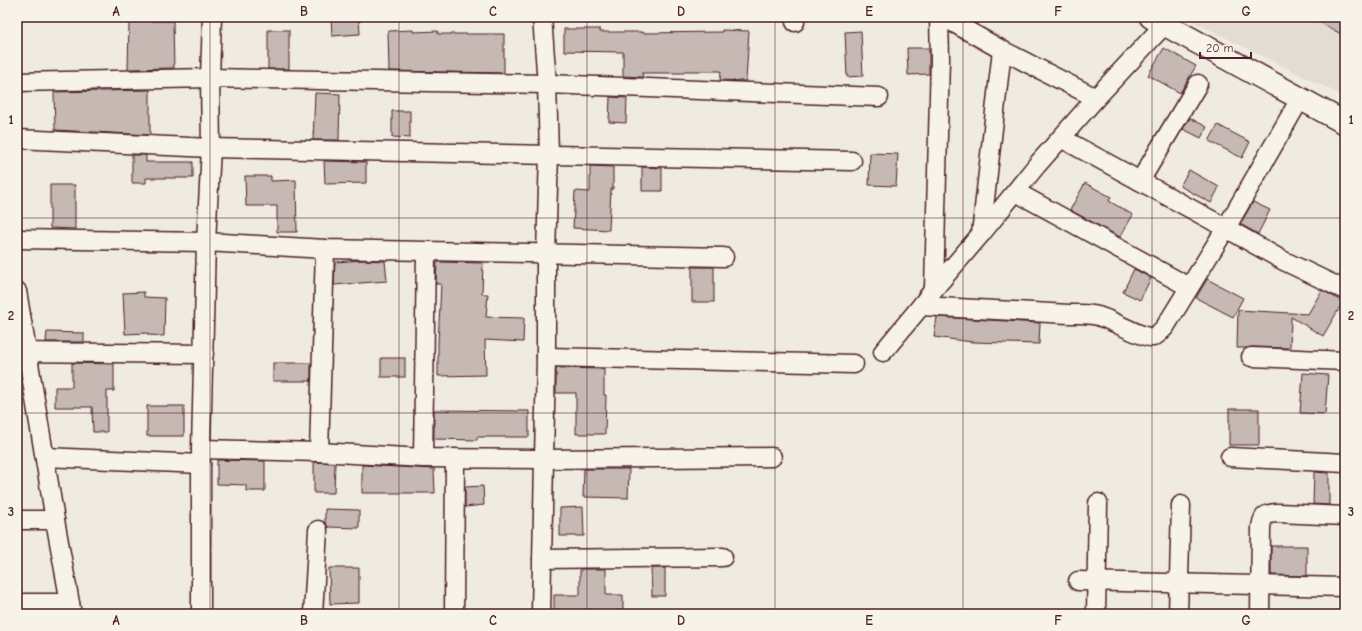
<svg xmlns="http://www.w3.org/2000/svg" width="1362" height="631" viewBox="0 0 1362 631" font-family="'Comic Neue',sans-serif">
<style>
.built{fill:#e3dcd2}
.building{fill:#c6b8b3;stroke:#4a1f2b}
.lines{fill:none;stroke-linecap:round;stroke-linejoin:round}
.street-casing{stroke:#4a1f2b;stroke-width:21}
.secondary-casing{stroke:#4a1f2b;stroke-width:25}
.street{stroke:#f7f3e8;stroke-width:18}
.secondary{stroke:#f7f3e8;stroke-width:22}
.grid{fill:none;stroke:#4a1f2b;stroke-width:1;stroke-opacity:0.55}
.neatline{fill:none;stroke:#4a1f2b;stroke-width:1.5}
.grid-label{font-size:13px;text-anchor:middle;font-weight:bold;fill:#4a1f2b}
</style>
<rect width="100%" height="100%" fill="#f0ebe0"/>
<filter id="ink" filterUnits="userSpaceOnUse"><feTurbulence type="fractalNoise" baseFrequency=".025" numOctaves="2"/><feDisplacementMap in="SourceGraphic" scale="8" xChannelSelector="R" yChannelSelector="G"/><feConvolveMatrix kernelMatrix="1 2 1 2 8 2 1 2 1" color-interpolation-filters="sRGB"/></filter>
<g filter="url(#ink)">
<polygon class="built" points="1184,17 1345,17 1345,97"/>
<g class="building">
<polygon points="331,17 359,17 360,34 332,36"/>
<polygon points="1310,17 1345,17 1345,26 1341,34"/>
<polygon points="129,21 173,21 174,68 128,69"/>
<polygon points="564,29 600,29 600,32 642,32 642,33 722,32 722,30 749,31 746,81 720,80 721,71 684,71 684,73 642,73 643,77 623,76 623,52 564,51"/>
<rect x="268" y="30" width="21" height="39"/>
<polygon points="413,30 413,32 438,31 438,34 504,34 504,73 389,71 388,31"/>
<polygon points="861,31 863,76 847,77 845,32"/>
<polygon points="907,48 929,48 929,74 908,75"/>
<polygon points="1164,48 1196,66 1180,93 1148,75"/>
<polygon points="150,90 150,135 55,130 54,92"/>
<polygon points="315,93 340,94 339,140 313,140"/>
<polygon points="610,97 627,98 626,123 609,122"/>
<polygon points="392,111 410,111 410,138 392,137"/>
<polygon points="1190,118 1207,127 1201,138 1183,129"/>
<polygon points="1218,125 1250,142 1242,158 1209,141"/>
<polygon points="870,153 898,154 896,186 869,185"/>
<polygon points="132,155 146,155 146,162 193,162 193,178 146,178 146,183 132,183"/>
<polygon points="324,161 366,162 366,183 325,184"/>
<polygon points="590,166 613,167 613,189 611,189 609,230 573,228 575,191 590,192"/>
<polygon points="642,167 662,168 662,191 642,191"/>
<polygon points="1189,170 1219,187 1211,203 1180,186"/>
<polygon points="245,176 271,176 271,181 296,180 297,232 277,232 277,206 246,206"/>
<polygon points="1085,183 1111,197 1109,201 1133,215 1120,237 1070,210"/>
<polygon points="50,185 75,185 75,229 50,228"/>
<polygon points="1253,202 1270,210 1258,234 1240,224"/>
<polygon points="363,260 385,261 387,281 334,285 335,262"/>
<polygon points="437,262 483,263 482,294 488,294 486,317 524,318 523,342 485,340 486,375 438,376 438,343 441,284 436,284"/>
<rect x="692" y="267" width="22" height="35"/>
<polygon points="1134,269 1151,278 1140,300 1123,292"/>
<polygon points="1207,279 1243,298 1233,317 1196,298"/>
<polygon points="1322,290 1343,302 1323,336 1291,317 1290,348 1251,347 1246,348 1237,348 1238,310 1308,314"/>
<polygon points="144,292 144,297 165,298 164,336 148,335 148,333 125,334 123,293"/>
<polygon points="937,317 1040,323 1039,344 972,342 934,337"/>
<polygon points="47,332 84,333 84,342 46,342"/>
<rect x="381" y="358" width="24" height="19"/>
<polygon points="72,363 114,364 114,391 107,391 107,432 93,432 92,407 55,407 55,387 72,387"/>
<rect x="273" y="363" width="38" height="18"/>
<polygon points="556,368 604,369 604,395 606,395 605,434 576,434 576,393 556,393"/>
<polygon points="1303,373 1328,375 1325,414 1300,413"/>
<rect x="147" y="406" width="37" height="30"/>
<rect x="1229" y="409" width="30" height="36"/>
<polygon points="434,410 529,411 529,437 477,437 477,440 434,439"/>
<polygon points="217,460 265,461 265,491 246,491 246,485 217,484"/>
<polygon points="314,462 335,463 334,493 314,493"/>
<polygon points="362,465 434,469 435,493 362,493"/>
<polygon points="584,469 629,469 628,498 583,497"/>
<polygon points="1314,472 1329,473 1329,505 1313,504"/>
<polygon points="483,486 484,505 465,507 465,487"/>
<polygon points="583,507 584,536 560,536 560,508"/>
<polygon points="325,509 359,510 359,528 328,527 325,522"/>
<polygon points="1271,546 1307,546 1307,576 1271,575"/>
<polygon points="329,568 359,568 359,603 330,604"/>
<polygon points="651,568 665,568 665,596 652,596"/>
<polygon points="580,569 606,569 606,595 623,595 623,614 554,614 554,595 580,595"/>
</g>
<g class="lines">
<g class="street-casing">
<g id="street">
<polyline points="943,17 1002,50 1096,98"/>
<polyline points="795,22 795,17"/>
<polyline points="17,82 210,78 547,84 879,97"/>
<polyline points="1061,138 1226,228 1282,260 1345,290"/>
<polyline points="17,139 211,148 852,161"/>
<polyline points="1140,181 1198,84"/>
<polyline points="1016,192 1189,287"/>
<polyline points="981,234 1002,50"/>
<polyline points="17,239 206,242 325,249 724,257"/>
<polyline points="934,289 940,59 939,17"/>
<polyline points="17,291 55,520 72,614"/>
<path d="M921,306L1069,314C1079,314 1089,313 1098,316C1110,319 1144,339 1153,337C1158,335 1162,330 1165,327L1226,228L1300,99"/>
<polyline points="17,352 204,354"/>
<polyline points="883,352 921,306 934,289 981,234 1037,165 1096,98 1165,24"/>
<polyline points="546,357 854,364"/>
<polyline points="1251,357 1345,361"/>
<polyline points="201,449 319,452 423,458 544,459 772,457"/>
<polyline points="319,452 325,249"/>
<polyline points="45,457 201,464"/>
<polyline points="1230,457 1345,463"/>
<polyline points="423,458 426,252"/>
<polyline points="17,520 55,520"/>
<polyline points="542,559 723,557"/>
<polyline points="1078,581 1345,587"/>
<polyline points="17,603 70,603"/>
<polyline points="201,614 201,449 206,242 211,148 210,78 212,17"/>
<polyline points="313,614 318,530"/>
<polyline points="454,614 455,458"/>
<polyline points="541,614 546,357 546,254 549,154 547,84 542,17"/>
<polyline points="1096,614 1098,503"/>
<polyline points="1178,614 1181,505"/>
<path d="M1260,614L1261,527C1263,514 1266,514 1278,513L1345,516"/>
</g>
</g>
<g class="secondary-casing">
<polyline id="secondary" points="1151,17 1345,123"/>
</g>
<use href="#street" class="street"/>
<use href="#secondary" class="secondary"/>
</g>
</g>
<path class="grid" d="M210,17V614M399,17V614M587,17V614M775,17V614M963,17V614M1152,17V614M17,218H1345M17,413H1345"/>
<rect width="1362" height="631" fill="none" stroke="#f7f3e8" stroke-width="44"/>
<path d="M1200 52v6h51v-6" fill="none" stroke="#4a1f2b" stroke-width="2"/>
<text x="1206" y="52" font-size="12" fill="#4a1f2b" stroke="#f7f3e8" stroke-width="3" paint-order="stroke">20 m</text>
<rect x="22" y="22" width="1318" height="587" class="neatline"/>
<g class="grid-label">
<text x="116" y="16">A</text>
<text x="304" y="16">B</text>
<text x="493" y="16">C</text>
<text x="681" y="16">D</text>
<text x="869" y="16">E</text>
<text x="1058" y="16">F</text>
<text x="1246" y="16">G</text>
<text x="11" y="124">1</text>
<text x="1351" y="124">1</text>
<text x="11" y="320">2</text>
<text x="1351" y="320">2</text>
<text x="11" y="516">3</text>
<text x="1351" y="516">3</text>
<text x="116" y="625">A</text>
<text x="304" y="625">B</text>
<text x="493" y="625">C</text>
<text x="681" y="625">D</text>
<text x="869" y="625">E</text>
<text x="1058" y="625">F</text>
<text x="1246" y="625">G</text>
</g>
</svg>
